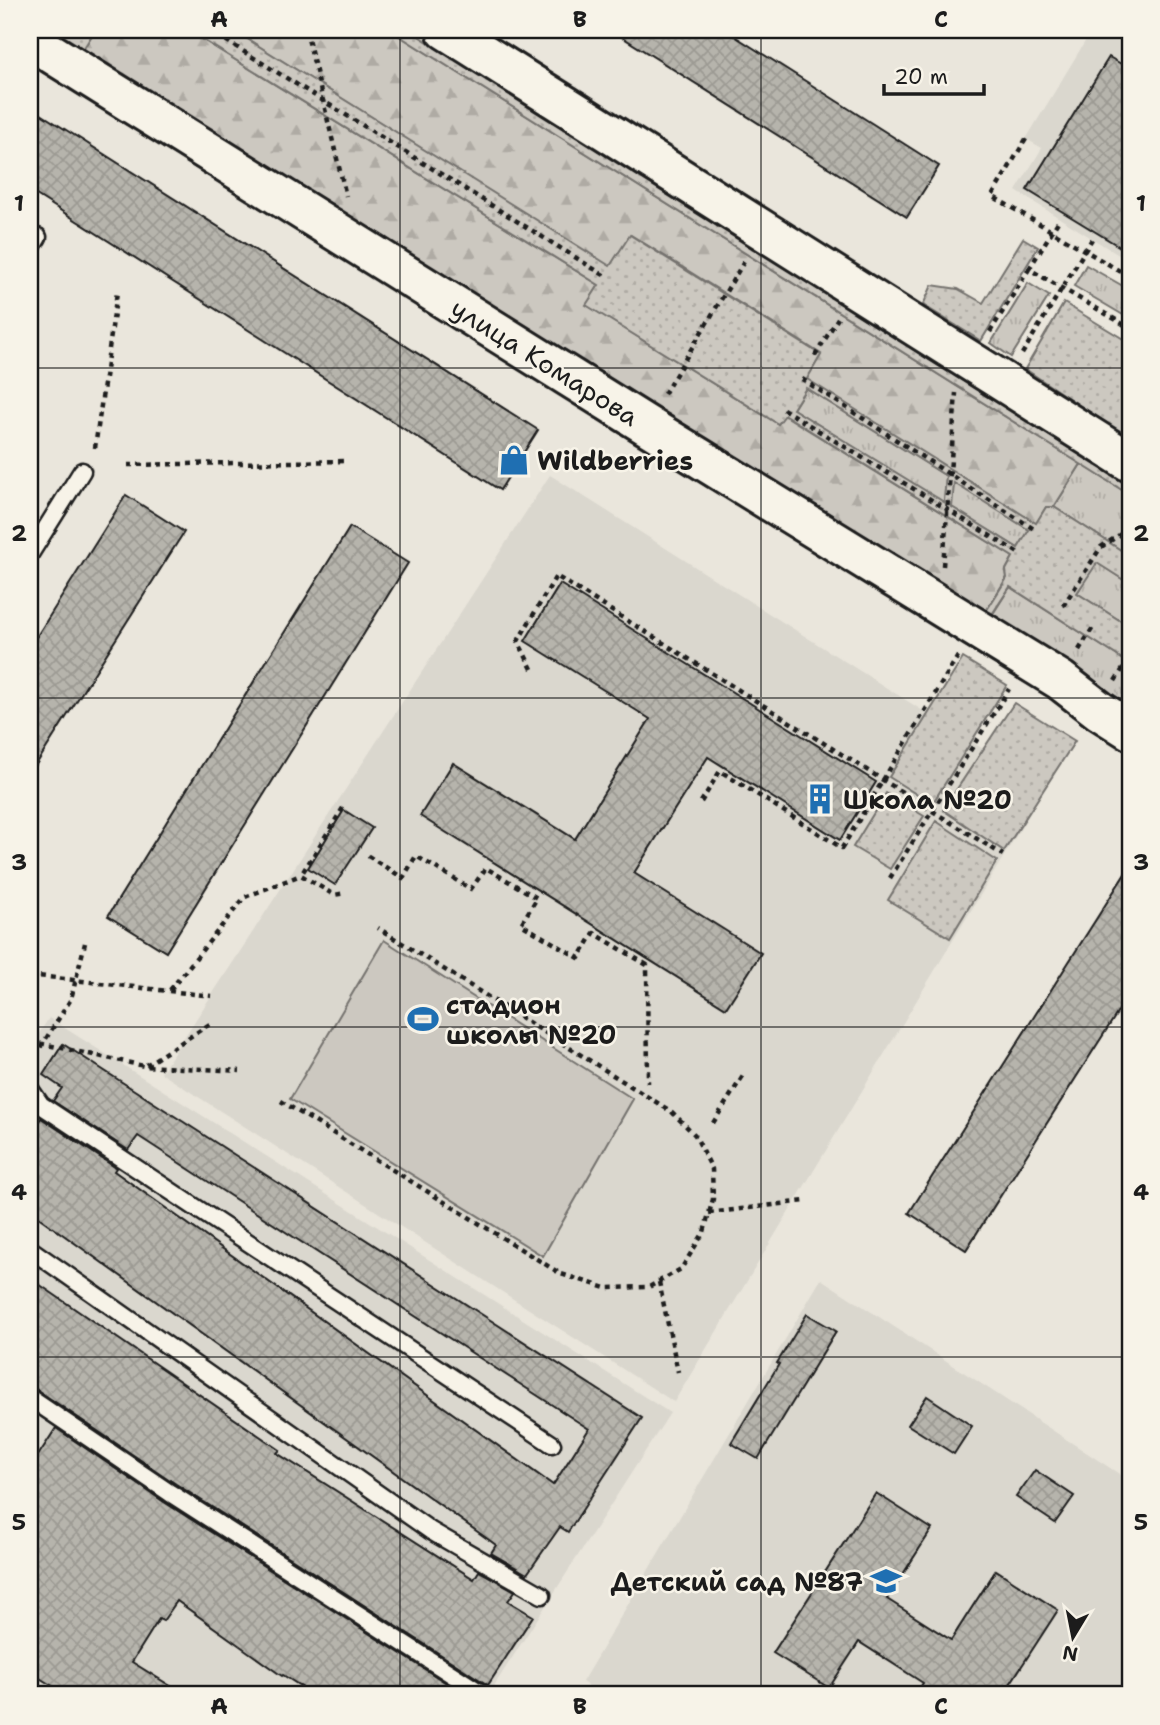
<svg xmlns="http://www.w3.org/2000/svg" width="1160" height="1725" viewBox="0 0 1160 1725" font-family="'Shantell Sans',sans-serif">
<style>
.built{fill:#dad7ce}
.grass{fill:url(#grass-tufts);stroke:#74726e;stroke-width:2}
.forest{fill:url(#forest-firs);stroke:#74726e;stroke-width:2}
.park{fill:url(#park-dots);stroke:#74726e;stroke-width:2;fill-rule:evenodd}
.pitch{fill:#ccc8c0;stroke:#74726e;stroke-width:2}
.building{fill:url(#building-cross-hatch);stroke:#1c1c1c;stroke-width:2}
.lines{fill:none;stroke-linecap:round;stroke-linejoin:round}
.lane-casing{stroke:#1c1c1c;stroke-width:21}
.secondary-casing{stroke:#1c1c1c;stroke-width:44}
.path{stroke:#1c1c1c;stroke-width:4.5;stroke-dasharray:5 5;stroke-linecap:butt}
.lane{stroke:#f7f3e8;stroke-width:16}
.secondary{stroke:#f7f3e8;stroke-width:38}
.grid{fill:none;stroke:#1c1c1c;stroke-width:2;stroke-opacity:0.55}
.labels{text-anchor:middle;dominant-baseline:central;stroke-width:5;stroke-linejoin:round;paint-order:stroke}
.street-label{font-size:26px;fill:#1c1c1c;stroke:#f7f3e8}
.poi-label{font-size:26px;font-weight:bold;fill:#1c1c1c;stroke:#f7f3e8;text-anchor:start}
.neatline{fill:none;stroke:#1c1c1c;stroke-width:2.5}
.grid-label{font-size:23px;text-anchor:middle;font-weight:bold;fill:#1c1c1c}
</style>
<defs>
<pattern id="grass-tufts" width="24" height="20" patternUnits="userSpaceOnUse" patternTransform="scale(1.75)"><rect width="24" height="20" fill="#ccc8c0"/><path d="M3 7l-1-3M5 7V3M7 7l1-3M15 17l-1-3M17 17v-4M19 17l1-3" fill="none" stroke="#afaba4"/></pattern>
<pattern id="forest-firs" width="22" height="20" patternUnits="userSpaceOnUse" patternTransform="scale(1.75)"><rect width="22" height="20" fill="#ccc8c0"/><path d="M5 1l3.5 6h-7zM16 11l3.5 6h-7z" fill="#afaba4"/></pattern>
<pattern id="park-dots" width="8" height="8" patternUnits="userSpaceOnUse" patternTransform="scale(1.75)"><rect width="8" height="8" fill="#ccc8c0"/><path d="M2 2h.1M6 6h.1" fill="none" stroke="#afaba4" stroke-width="1.8" stroke-linecap="round"/></pattern>
<pattern id="building-cross-hatch" width="8" height="8" patternUnits="userSpaceOnUse" patternTransform="scale(1.75)"><rect width="8" height="8" fill="#b6b4ac"/><path d="M0 0l8 8M0 8l8-8" fill="none" stroke="#9c9a93"/></pattern>
</defs>
<rect width="100%" height="100%" fill="#eae6dc"/>
<filter id="ink" filterUnits="userSpaceOnUse"><feTurbulence type="fractalNoise" baseFrequency=".0143" numOctaves="2"/><feDisplacementMap in="SourceGraphic" scale="14" xChannelSelector="R" yChannelSelector="G"/><feConvolveMatrix kernelMatrix="1 2 1 2 8 2 1 2 1" color-interpolation-filters="sRGB"/></filter>
<g filter="url(#ink)">
<g class="built">
<polygon points="1092,30 1130,30 1130,262 1016,191 1042,148 1026,139"/>
<polygon points="550,475 1045,788 674,1402 161,1073"/>
<polygon points="49,1018 670,1413 488,1695 30,1695 30,1047"/>
<polygon points="821,1279 1130,1481 1130,1695 604,1695 582,1682"/>
</g>
<g class="grass">
<polygon points="1086,265 1130,290 1130,319 1074,286"/>
<polygon points="1028,283 1049,296 1011,357 991,343"/>
<polygon points="806,388 946,476 944,503 793,409"/>
<polygon points="1081,464 1130,495 1130,556 1054,507"/>
<polygon points="954,482 1030,530 1018,548 951,507"/>
<polygon points="1096,562 1130,584 1130,627 1077,593"/>
<polygon points="1010,587 1130,664 1130,709 989,620"/>
</g>
<g class="forest">
<polygon points="95,30 187,30 599,285 587,305 778,424 784,415 1013,557 1006,570 1007,577 980,621 76,61"/>
<polygon points="233,30 390,30 1081,464 1054,507 1046,507 1036,524 806,379 821,354 631,235 610,267"/>
</g>
<g class="park">
<path d="M49,30H95L76,61L980,621L1007,578L1006,570L1013,557L785,415L778,424L586,305L599,285L187,30H233L610,266L630,235L821,355L807,379L1036,523L1046,507H1054L1130,556V584L1097,563L1077,593L1130,627V664L1010,587L989,619L1130,709V718L74,61ZM806,388L946,476L944,502L793,409ZM954,483L1029,530L1018,548L952,507Z"/>
<polygon points="390,30 409,30 1130,487 1130,495"/>
<polygon points="1023,238 1038,247 981,341 923,305 932,285 958,289 983,303"/>
<polygon points="1064,303 1130,343 1130,439 1025,369"/>
<polygon points="963,658 1007,685 932,804 889,777"/>
<polygon points="1014,703 1075,741 1004,851 943,810"/>
<polygon points="886,793 924,816 890,869 853,847"/>
<polygon points="936,821 997,861 950,938 888,900"/>
</g>
<polygon class="pitch" points="384,940 633,1099 543,1256 290,1099"/>
<g class="building">
<polygon points="611,30 725,30 939,166 907,217"/>
<polygon points="1109,57 1130,69 1130,253 1027,190"/>
<polygon points="30,107 538,430 500,490 30,191"/>
<polygon points="126,495 184,532 30,774 30,647"/>
<polygon points="350,527 408,563 166,952 108,916"/>
<polygon points="560,584 876,782 840,840 708,757 634,873 761,953 726,1008 420,816 453,763 575,839 650,719 525,641"/>
<polygon points="344,810 372,828 335,885 308,868"/>
<polygon points="1130,866 1130,993 966,1250 909,1213"/>
<polygon points="63,1044 642,1418 568,1532 560,1527 527,1574 491,1553 496,1545 30,1211 30,1134 41,1118 116,1168 114,1171 553,1485 589,1429 138,1136 128,1150 53,1101 62,1088 43,1075"/>
<polygon points="30,1278 280,1450 277,1453 474,1579 479,1571 515,1591 508,1601 533,1616 488,1685 176,1484 30,1385"/>
<polygon points="807,1314 836,1331 758,1459 731,1443 779,1364 777,1363"/>
<polygon points="927,1396 972,1426 954,1454 908,1425"/>
<polygon points="56,1428 164,1502 465,1695 314,1695 283,1675 282,1676 177,1601 163,1621 159,1619 132,1662 185,1695 67,1695 30,1672 30,1468"/>
<polygon points="1035,1470 1074,1496 1055,1523 1016,1497"/>
<polygon points="876,1493 932,1529 887,1599 951,1640 996,1570 1058,1610 1003,1695 915,1695 923,1683 859,1642 829,1688 773,1653"/>
</g>
<g class="lines">
<g class="lane-casing">
<g id="lane">
<polyline points="30,250 38,237"/>
<polyline points="30,554 82,471"/>
<polyline points="30,1089 41,1105 552,1444"/>
<polyline points="30,1249 431,1531 542,1595"/>
<polyline points="30,1398 170,1493 484,1695"/>
</g>
</g>
<g class="secondary-casing">
<g id="secondary">
<polyline points="446,30 1130,462"/>
<polyline points="30,40 646,425 1060,680 1100,711 1130,730"/>
</g>
</g>
<g class="path">
<polyline points="209,30 607,277"/>
<polyline points="306,30 346,196"/>
<polyline points="1026,139 992,196 1130,277"/>
<polyline points="1029,269 1059,220"/>
<polyline points="990,332 1029,269 1130,328"/>
<polyline points="1022,354 1092,239"/>
<polyline points="815,356 838,318"/>
<polyline points="802,379 1037,531"/>
<polyline points="664,394 745,260"/>
<polyline points="783,409 1020,554"/>
<polyline points="95,448 117,292"/>
<polyline points="128,465 345,461"/>
<polyline points="943,566 956,393"/>
<polyline points="1063,606 1101,547 1130,528"/>
<polyline points="1079,650 1094,626"/>
<polyline points="532,669 518,641 556,576 1003,855"/>
<polyline points="1115,681 1130,658"/>
<polyline points="701,802 720,771 842,848 958,656"/>
<polyline points="343,808 301,875 334,895 346,893"/>
<polyline points="368,856 403,878 416,856 471,889 486,868 537,898 521,924 579,958 594,933 647,965 648,1083"/>
<polyline points="890,878 1009,689"/>
<polyline points="30,975 212,996"/>
<polyline points="170,990 245,897 301,875"/>
<polyline points="30,1043 43,1044 144,1066 240,1071"/>
<polyline points="30,1064 71,999 85,943"/>
<polyline points="146,1065 213,1022"/>
<polyline points="281,1101 561,1274 606,1288 649,1287 681,1269 704,1232 713,1199 712,1169 695,1135 672,1112 378,928"/>
<polyline points="713,1123 743,1076"/>
<polyline points="709,1213 805,1201"/>
<polyline points="659,1282 678,1372"/>
</g>
<use href="#lane" class="lane"/>
<use href="#secondary" class="secondary"/>
</g>
</g>
<path class="grid" d="M400,30V1695M761,30V1695M30,368H1130M30,698H1130M30,1027H1130M30,1357H1130"/>
<defs>
<g id="shop-bare" transform="scale(2.415)"><path d="M-5-2.5h2.3a2.7 3.5 0 0 1 5.4 0H5L5.5 6h-11ZM-1.5-2.5h3a1.5 2.3 0 0 0-3 0Z" fill="#1f6fb2" stroke="#f7f3e8" stroke-width="2.5" paint-order="stroke"/></g>
<g id="building-bare" transform="scale(2.415)"><path d="M-4-6H4V6H1V3H-1V6H-4ZM-2.5-4.3h1.7v1.8h-1.7ZM.8-4.3h1.7v1.8H.8ZM-2.5-1h1.7V.8h-1.7ZM.8-1h1.7V.8H.8Z" fill="#1f6fb2" stroke="#f7f3e8" stroke-width="2.5" paint-order="stroke"/></g>
<g id="stadium-bare" transform="scale(2.415)"><path d="M0-5a6.5 5 0 1 0 0 10a6.5 5 0 1 0 0-10ZM-3.5-1.8h7v3.6h-7Z" fill="#1f6fb2" stroke="#f7f3e8" stroke-width="2.5" paint-order="stroke"/></g>
<g id="school-bare" transform="scale(2.415)"><path d="M0-5L7-2L0 1L-7-2ZM-4 1L0 2.5L4 1V4Q0 6-4 4Z" fill="#1f6fb2" stroke="#f7f3e8" stroke-width="2.5" paint-order="stroke"/></g>
</defs>
<g fill-rule="evenodd">
<use href="#shop-bare" x="514" y="460"/>
<use href="#building-bare" x="820" y="799"/>
<use href="#stadium-bare" x="423" y="1019"/>
<use href="#school-bare" x="886" y="1581"/>
</g>
<g class="labels">
<g class="street-label">
<text transform="translate(545 362) rotate(32)">улица Комарова</text>
</g>
<g class="poi-label">
<text x="537" y="460">Wildberries</text>
<text x="843" y="799">Школа №20</text>
<text x="446" y="1004">стадион<tspan x="446" dy="30">школы №20</tspan></text>
<text x="863" y="1581" text-anchor="end">Детский сад №87</text>
</g>
</g>
<rect width="1160" height="1725" fill="none" stroke="#f7f3e8" stroke-width="77"/>
<g transform="translate(1073 1637) rotate(190)" stroke="#f7f3e8" stroke-width="5" paint-order="stroke">
<path d="M0-5L12 26L0 18L-12 26Z" fill="#1c1c1c"/>
<text y="-10" font-size="19" font-weight="bold" text-anchor="middle" fill="#1c1c1c">N</text>
</g>
<path d="M884 84v10h100v-10" fill="none" stroke="#1c1c1c" stroke-width="3.5"/>
<text x="894" y="84" font-size="21" fill="#1c1c1c" stroke="#f7f3e8" stroke-width="5" paint-order="stroke">20 m</text>
<rect x="38" y="38" width="1084" height="1648" class="neatline"/>
<g class="grid-label">
<text x="219" y="27">A</text>
<text x="580" y="27">B</text>
<text x="941" y="27">C</text>
<text x="19" y="211">1</text>
<text x="1141" y="211">1</text>
<text x="19" y="541">2</text>
<text x="1141" y="541">2</text>
<text x="19" y="870">3</text>
<text x="1141" y="870">3</text>
<text x="19" y="1200">4</text>
<text x="1141" y="1200">4</text>
<text x="19" y="1530">5</text>
<text x="1141" y="1530">5</text>
<text x="219" y="1714">A</text>
<text x="580" y="1714">B</text>
<text x="941" y="1714">C</text>
</g>
</svg>
